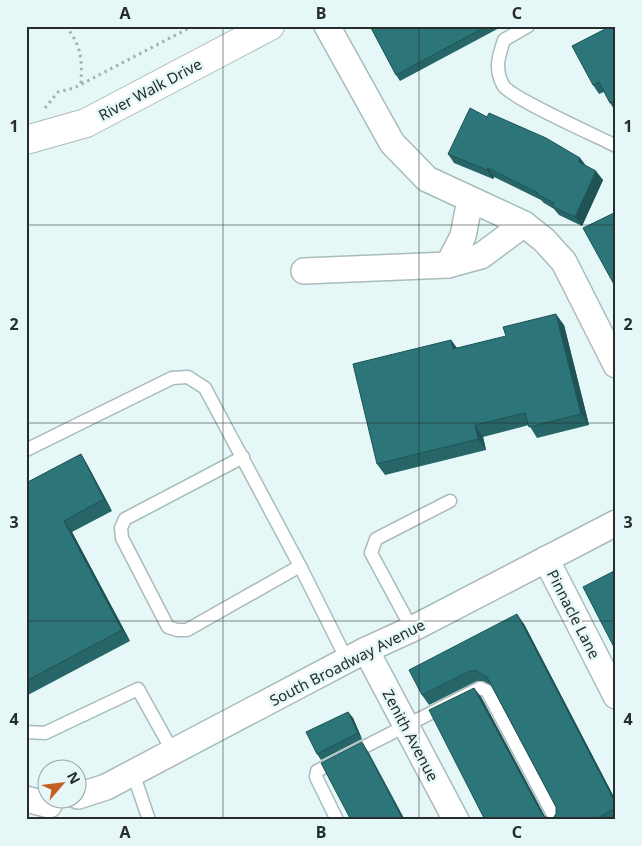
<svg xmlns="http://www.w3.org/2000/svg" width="642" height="846" viewBox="0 0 642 846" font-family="'Noto Sans',sans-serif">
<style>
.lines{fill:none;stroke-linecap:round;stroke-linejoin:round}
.lane-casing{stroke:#aabbbc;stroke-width:15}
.street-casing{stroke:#aabbbc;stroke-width:28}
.secondary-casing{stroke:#aabbbc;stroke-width:30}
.path{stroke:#a4b1b1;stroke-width:3;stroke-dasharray:2.5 4;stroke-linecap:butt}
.lane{stroke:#fff;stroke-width:12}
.street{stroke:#fff;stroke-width:25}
.secondary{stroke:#fff;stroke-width:28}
.wall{fill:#266568}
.shaded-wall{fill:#1f5355}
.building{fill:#2c7679;stroke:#1f5355}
.grid{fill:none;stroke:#272d2d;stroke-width:1;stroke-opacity:0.55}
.labels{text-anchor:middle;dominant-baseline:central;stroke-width:5;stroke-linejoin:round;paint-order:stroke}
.street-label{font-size:15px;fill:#272d2d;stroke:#e5f7f7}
.neatline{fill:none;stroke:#272d2d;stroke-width:2}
.grid-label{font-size:16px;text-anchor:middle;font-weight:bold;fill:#272d2d}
</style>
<rect width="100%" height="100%" fill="#e5f7f7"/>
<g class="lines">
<g class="lane-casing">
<g id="lane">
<path d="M528,26L504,40C499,55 494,69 503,85C510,98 597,136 616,146"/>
<polyline points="26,450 172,378 188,377 205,388 300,566 347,660"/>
<polyline points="243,457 125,519 121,528 122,538 168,627 177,630 187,630 300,566"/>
<polyline points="412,629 371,553 376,539 450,501"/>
<polyline points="26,732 45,733 138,689 173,752"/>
<polyline points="133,773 149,820"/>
<polyline points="337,820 316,777 317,771 480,688 487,691 556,820"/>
</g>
</g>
<g class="street-casing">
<g id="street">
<polyline points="327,26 392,143 427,179 524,224 544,240 564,262 616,365"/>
<polyline points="448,265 463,236 470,200"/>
<polyline points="304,271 448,265 481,256 524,224"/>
<polyline points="546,559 616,696"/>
<polyline points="366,650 456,820"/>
<polyline points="78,796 106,787 366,650 412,629 616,523"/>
<polyline points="26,799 49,805"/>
</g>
</g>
<g class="secondary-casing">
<polyline id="secondary" points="26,140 86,123 270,26"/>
</g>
<g class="path">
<path d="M66,26C82,48 82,57 81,84"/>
<polyline points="45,108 58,92 74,88 193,26"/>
</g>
<use href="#lane" class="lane"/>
<use href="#street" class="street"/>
<use href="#secondary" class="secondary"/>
</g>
<g class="wall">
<polygon points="370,26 503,26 400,81 396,75"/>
<polygon points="616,26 616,112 610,103 604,92 599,94 593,85"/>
<polygon points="487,117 580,158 585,165 603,180 582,226 559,215 554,209 544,203 541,200 494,177 493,179 454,163 448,154"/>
<polygon points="564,325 589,425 537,438 529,425 483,437 486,450 385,475 377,464 451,340 457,348"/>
<polygon points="81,454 88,466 112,511 72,532 130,641 26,696 26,483"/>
<polygon points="524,624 616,801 616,820 485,820 474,688 481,697 545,817 553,818 556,814 556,807 491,685 483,681 477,681 429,705 422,695"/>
<polygon points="348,712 353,718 362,739 321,760 317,754"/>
</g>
<g class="shaded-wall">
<polygon points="580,158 587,167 579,162"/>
<polygon points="488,168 494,177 493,179 487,170"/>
<polygon points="596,171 603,180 582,226 575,217"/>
<polygon points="556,314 564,325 589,425 581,414"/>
<polygon points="451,340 459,351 453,349"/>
<polygon points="475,425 483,437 486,450 478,439"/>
<polygon points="81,454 88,466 112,511 104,499"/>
<polygon points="64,521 72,532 130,641 122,630"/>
<polygon points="517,614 524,624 616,801 616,804"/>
<polygon points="474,688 481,697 547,820 542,814"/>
<polygon points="348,712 353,718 362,739 358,733"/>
<polygon points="362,742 369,753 405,820 403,820"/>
</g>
<g class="building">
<polygon points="370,26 487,26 396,75"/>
<polygon points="611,26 616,26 616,100 610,103 599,82 593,85 572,46"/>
<polygon points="470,108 487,117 489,113 546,138 580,158 579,162 596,171 575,217 553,207 554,203 537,194 538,193 488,168 487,170 448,154"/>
<polygon points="616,212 616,288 583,228"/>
<polygon points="556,314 581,414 529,427 525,413 475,425 478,439 377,464 353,364 451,340 453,349 506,336 503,327"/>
<polygon points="81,454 104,499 64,521 122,630 26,681 26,483"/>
<polygon points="616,570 616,651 583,587"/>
<polygon points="517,614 616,804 616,808 594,820 485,820 429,710 474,688 542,814 545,817 553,818 556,814 556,807 487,677 476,671 470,671 422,695 409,670"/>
<polygon points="348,712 358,733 317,754 306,732"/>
<polygon points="362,742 403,820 351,820 321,763"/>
</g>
<path class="grid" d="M223,26V820M419,26V820M26,225H616M26,423H616M26,621H616"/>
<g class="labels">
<g class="street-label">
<text transform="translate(150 89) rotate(-28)">River Walk Drive</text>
<text transform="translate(574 614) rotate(63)">Pinnacle Lane</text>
<text transform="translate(347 662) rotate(-27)">South Broadway Avenue</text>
<text transform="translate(411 735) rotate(62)">Zenith Avenue</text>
</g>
</g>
<rect width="642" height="846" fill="none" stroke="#e5f7f7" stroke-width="55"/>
<g transform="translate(62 784) rotate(62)"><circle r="24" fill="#e5f7f7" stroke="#99a6a6"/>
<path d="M0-4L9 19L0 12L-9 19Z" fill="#c16021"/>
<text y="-8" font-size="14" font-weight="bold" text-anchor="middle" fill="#272d2d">N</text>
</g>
<rect x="28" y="28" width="586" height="790" class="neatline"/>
<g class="grid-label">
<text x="125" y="19">A</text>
<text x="321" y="19">B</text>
<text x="517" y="19">C</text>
<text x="14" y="132">1</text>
<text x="628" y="132">1</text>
<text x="14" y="330">2</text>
<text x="628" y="330">2</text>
<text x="14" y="528">3</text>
<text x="628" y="528">3</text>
<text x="14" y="725">4</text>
<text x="628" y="725">4</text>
<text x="125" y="838">A</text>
<text x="321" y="838">B</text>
<text x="517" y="838">C</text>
</g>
</svg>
